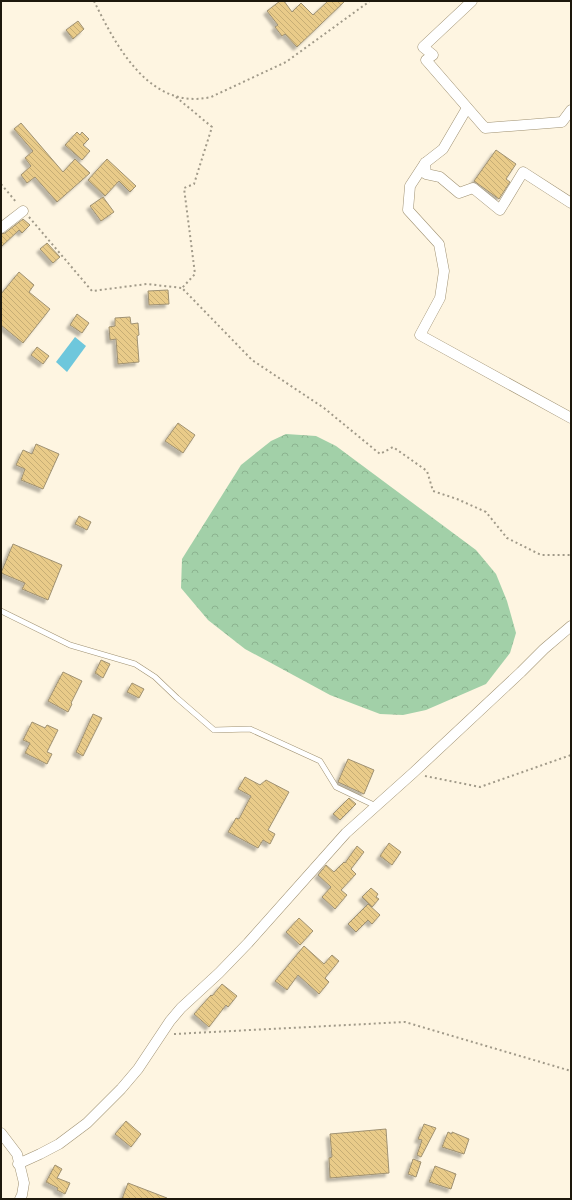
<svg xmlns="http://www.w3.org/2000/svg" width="572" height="1200" viewBox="0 0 572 1200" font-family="Inter,sans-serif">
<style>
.park{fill:url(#park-crowns)}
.water{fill:#6ec7dc}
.building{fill:url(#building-back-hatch);stroke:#9f9172;filter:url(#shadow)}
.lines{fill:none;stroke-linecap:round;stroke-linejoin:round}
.service-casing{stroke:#9f9172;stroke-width:6}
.minor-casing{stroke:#9f9172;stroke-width:11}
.path{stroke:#a19a89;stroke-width:2;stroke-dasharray:2 3;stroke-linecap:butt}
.service{stroke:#fff;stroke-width:5}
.minor{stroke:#fff;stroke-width:10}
</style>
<defs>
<pattern id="park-crowns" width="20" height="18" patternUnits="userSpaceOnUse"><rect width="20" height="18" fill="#a2d0a8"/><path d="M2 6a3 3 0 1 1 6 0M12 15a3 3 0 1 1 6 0" fill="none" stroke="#8bb28f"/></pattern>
<pattern id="building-back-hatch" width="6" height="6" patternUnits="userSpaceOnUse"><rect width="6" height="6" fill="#e9cb89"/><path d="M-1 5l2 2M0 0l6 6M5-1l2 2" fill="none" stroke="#c7ae75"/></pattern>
<filter id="shadow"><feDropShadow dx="-3.5" dy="3.5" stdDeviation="1" flood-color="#0004"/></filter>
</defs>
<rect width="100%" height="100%" fill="#fef5e1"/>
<polygon class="park" points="286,434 316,436 336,446 476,550 496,574 507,601 516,633 510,653 486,684 426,710 403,715 380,714 330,695 245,649 208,620 181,588 182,559 241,465 271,441"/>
<polygon class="water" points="75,337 86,346 67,372 56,362"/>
<g class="building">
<polygon points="280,1 284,1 292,12 301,3 313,15 328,1 345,1 297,47 285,34 282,36 275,27 278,25 267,11"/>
<polygon points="78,21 84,29 73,39 66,30"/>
<polygon points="21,123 63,172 75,159 90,173 57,202 35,177 27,183 21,175 31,166 25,158 33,151 14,129"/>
<polygon points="77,132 80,135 82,132 89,139 83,145 90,151 82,160 65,145"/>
<polygon points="496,150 516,164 506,179 510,182 499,199 474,181"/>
<polygon points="107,159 136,186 130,192 119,181 105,196 88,180"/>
<polygon points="103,197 114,212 101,221 90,206"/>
<polygon points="23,219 30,225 22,233 19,230 1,247 1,234 5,233"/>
<polygon points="47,243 60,257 53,263 40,249"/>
<polygon points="19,272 34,285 29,292 50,309 23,343 1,325 1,294"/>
<polygon points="168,290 169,304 149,305 148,291"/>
<polygon points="77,314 89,323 82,333 70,325"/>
<polygon points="130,317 131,324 138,323 139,335 137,336 139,362 118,364 116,339 110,340 109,327 115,326 115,318"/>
<polygon points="37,347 49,356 43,364 31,355"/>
<polygon points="178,423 195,435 183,453 165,441"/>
<polygon points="36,444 59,454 43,489 21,480 25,469 16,465 23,450 32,454"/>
<polygon points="79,516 91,522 87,530 75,524"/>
<polygon points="13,544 62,565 48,600 22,589 25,583 1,573"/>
<polygon points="101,660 110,664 103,678 95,673"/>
<polygon points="63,672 82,681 71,703 72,704 68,712 48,701"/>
<polygon points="132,683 144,689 139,698 127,692"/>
<polygon points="93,714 102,718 83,756 76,752"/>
<polygon points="32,722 45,728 47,725 58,730 47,752 52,754 47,764 25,753 30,743 23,740"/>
<polygon points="348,759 374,770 364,794 338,782"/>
<polygon points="245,777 260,785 266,780 289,792 268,830 275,834 270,844 263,840 258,848 228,832 236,818 239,819 251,796 238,789"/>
<polygon points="349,798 356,804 340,820 333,814"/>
<polygon points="389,843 401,852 392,865 380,856"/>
<polygon points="357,846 364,852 351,869 356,874 341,890 347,895 335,909 322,897 331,887 318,875 326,865 334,872 344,862 345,863"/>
<polygon points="371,888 378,894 376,897 379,899 372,907 362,897"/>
<polygon points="368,904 380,915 372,924 368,920 356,932 348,924"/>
<polygon points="299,918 313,931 300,945 286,932"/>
<polygon points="304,946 324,964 332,955 339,961 325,978 329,982 319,994 298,975 287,990 275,981"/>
<polygon points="222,984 237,996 228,1007 226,1005 209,1027 194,1014 211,995 212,996"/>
<polygon points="126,1121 141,1134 131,1147 115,1134"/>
<polygon points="424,1124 436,1128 421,1157 417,1155 422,1140 418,1139"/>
<polygon points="386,1129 389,1173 330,1178 329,1158 332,1157 330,1134"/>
<polygon points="448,1132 452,1134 452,1132 469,1139 464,1154 442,1147"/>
<polygon points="413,1159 421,1162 416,1177 408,1174"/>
<polygon points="55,1165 62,1169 57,1178 70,1183 65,1194 57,1190 58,1188 46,1182"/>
<polygon points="435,1166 456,1174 451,1189 429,1182"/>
<polygon points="128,1183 167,1198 167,1199 122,1199"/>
</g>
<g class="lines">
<g class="service-casing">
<polyline id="service" points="1,611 70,645 135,664 155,677 177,698 214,730 250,729 320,761 336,787 376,806"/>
</g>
<g class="minor-casing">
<g id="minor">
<polyline points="472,1 423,47 433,55 426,60 485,128 562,122 571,110"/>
<polyline points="467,108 443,149 425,163 426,174 440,177 459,193 473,188 500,210 523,172 571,203"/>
<polyline points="425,163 410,186 408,210 439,244 444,271 440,298 420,335 571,418"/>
<polyline points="1,228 23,211"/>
<polyline points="1,1133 17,1154 24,1183 22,1195 20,1199"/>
<polyline points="18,1164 40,1154 59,1144 87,1123 121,1089 138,1069 170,1021 181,1008 219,973 248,943 346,833 413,773 521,672 544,649 571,626"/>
</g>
</g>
<g class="path">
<path d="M94,1C116,46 150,111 211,97L286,62L370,1"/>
<polyline points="176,97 212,127 194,184 184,188 195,274 182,288 252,360 324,408 380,454 393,447 427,471 433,491 457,499 486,512 507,538 541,555 571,555"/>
<polyline points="1,184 17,203"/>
<polyline points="29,217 92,291 147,284 182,288"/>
<polyline points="425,776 480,787 571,755"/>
<polyline points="174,1034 405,1022 571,1071"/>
</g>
<use href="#service" class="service"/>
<use href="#minor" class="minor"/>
</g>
<rect width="572" height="1200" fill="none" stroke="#1d180c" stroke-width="4"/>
</svg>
